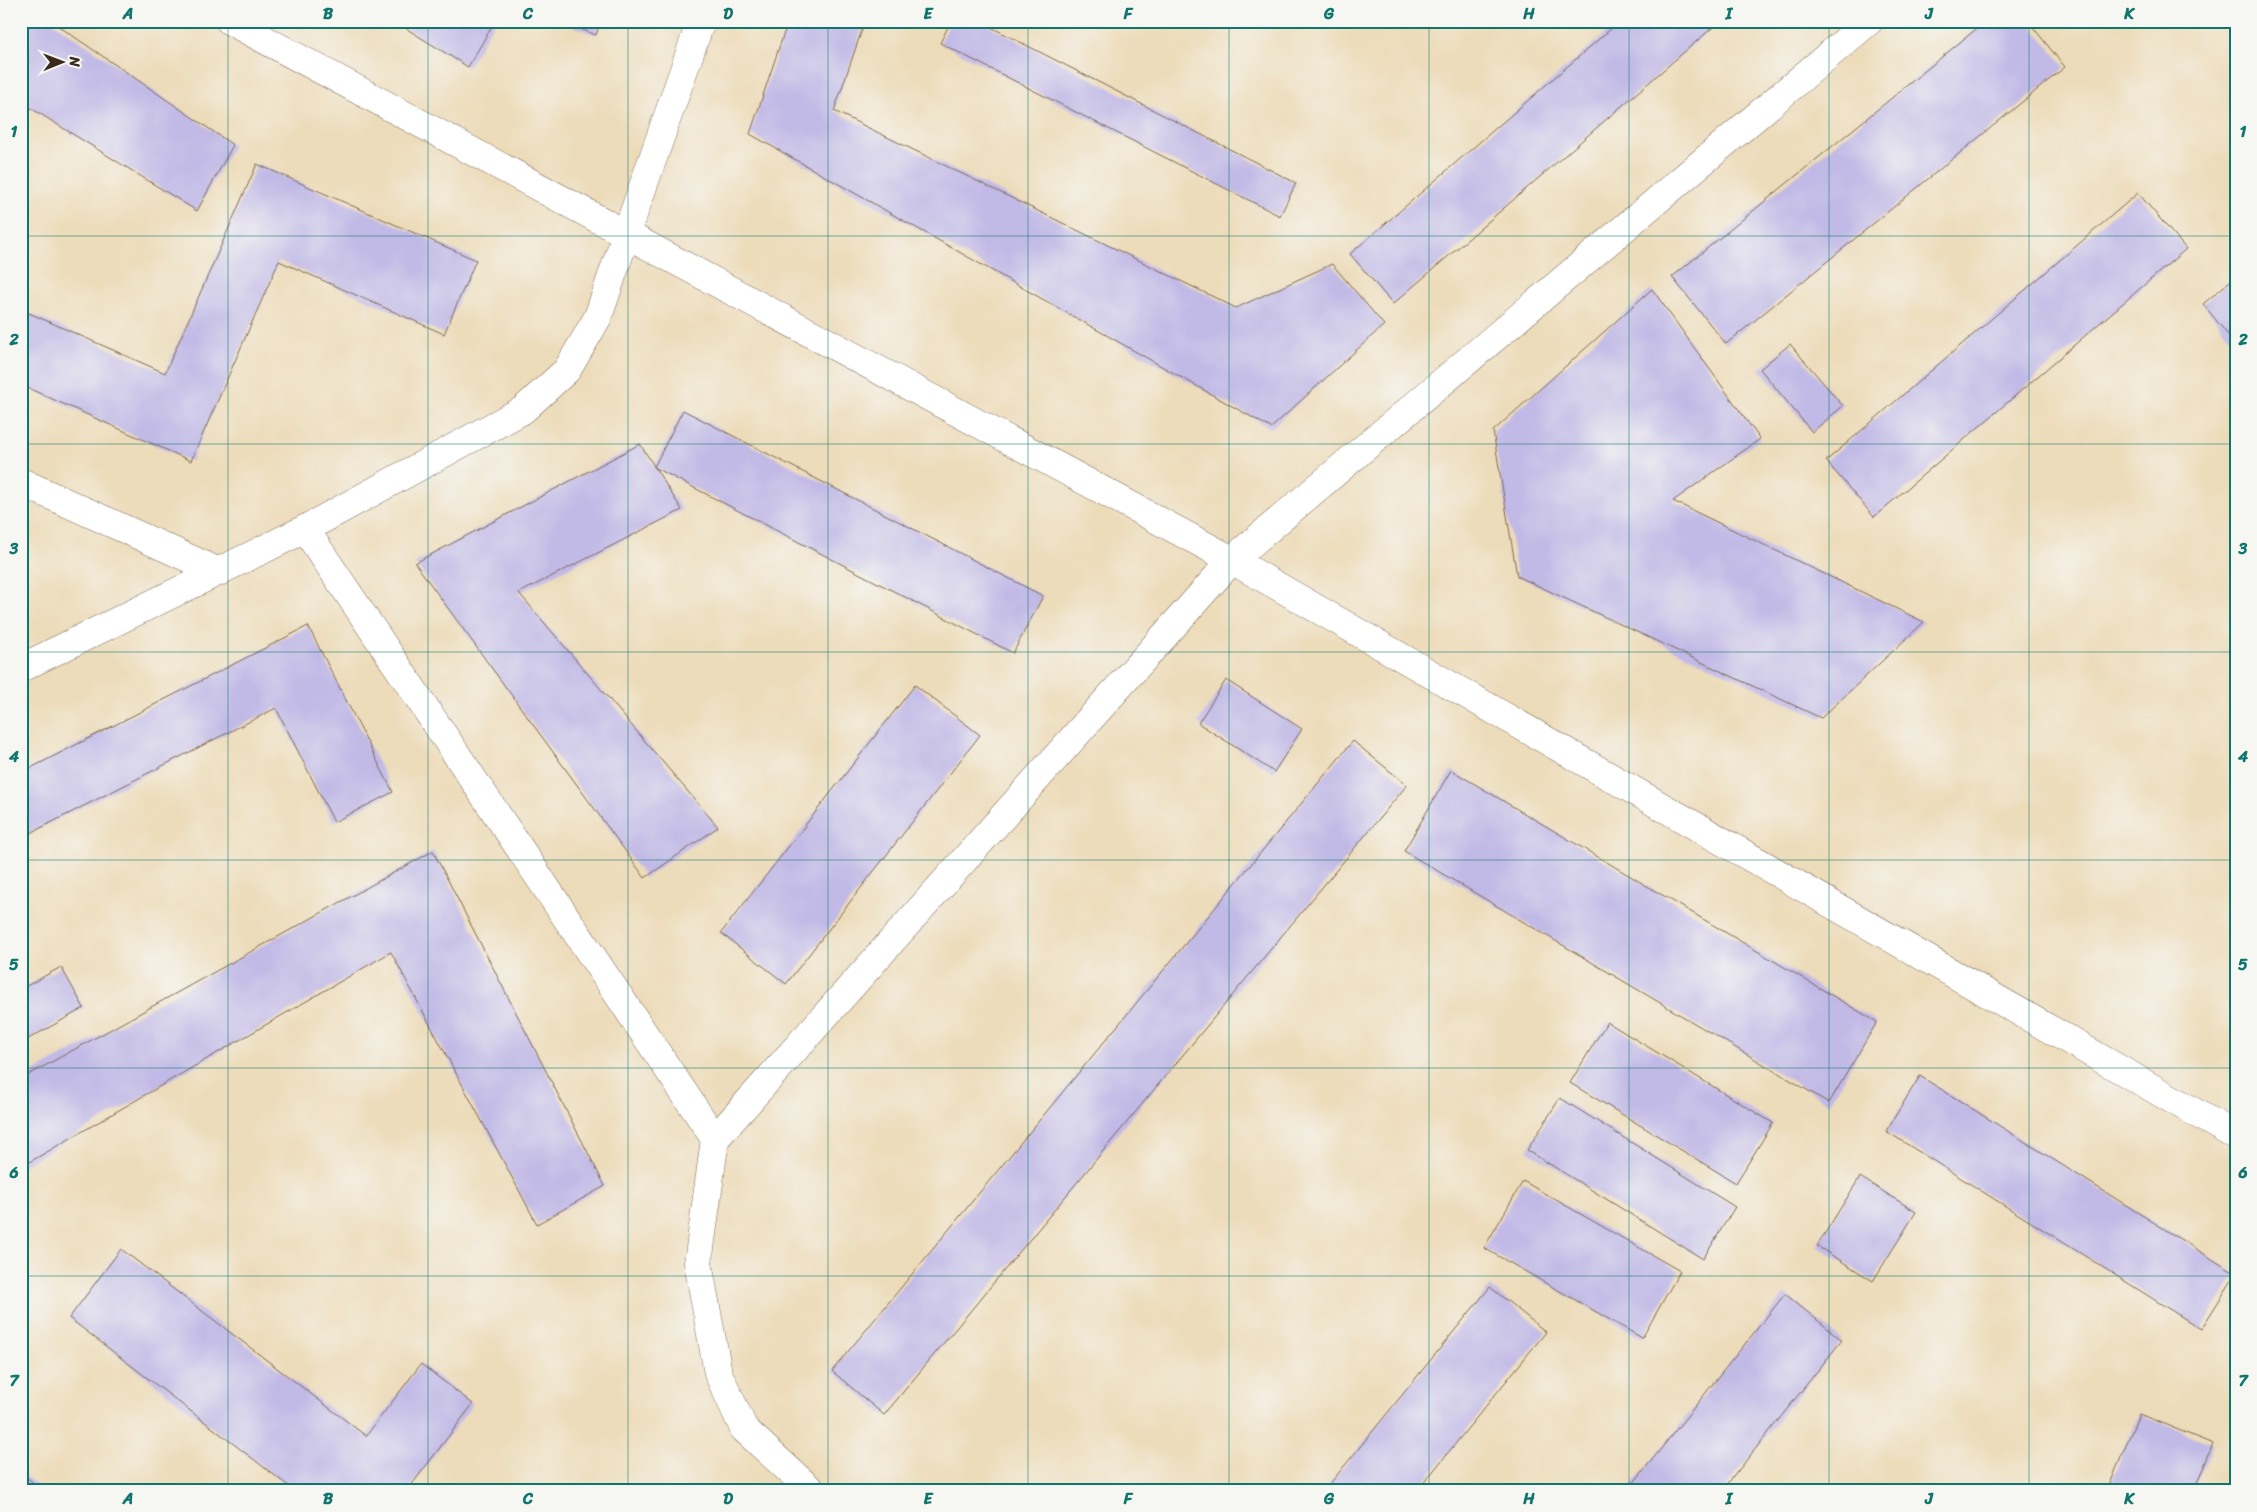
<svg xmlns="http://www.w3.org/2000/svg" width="2257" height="1512" viewBox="0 0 2257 1512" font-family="Sriracha,sans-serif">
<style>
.building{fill:#c1b9e6}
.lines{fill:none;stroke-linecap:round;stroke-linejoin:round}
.minor-casing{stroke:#796855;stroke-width:29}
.tertiary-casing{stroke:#796855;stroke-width:29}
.minor{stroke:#fff;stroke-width:28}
.tertiary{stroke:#fff;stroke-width:28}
.grid{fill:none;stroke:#0f766e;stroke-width:1;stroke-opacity:0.55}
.neatline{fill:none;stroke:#0f766e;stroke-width:2}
.grid-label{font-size:16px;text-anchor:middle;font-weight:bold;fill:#0f766e}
</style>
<rect width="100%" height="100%" fill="#f6f6f2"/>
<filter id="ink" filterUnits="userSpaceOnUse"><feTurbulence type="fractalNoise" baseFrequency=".02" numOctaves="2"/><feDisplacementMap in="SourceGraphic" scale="10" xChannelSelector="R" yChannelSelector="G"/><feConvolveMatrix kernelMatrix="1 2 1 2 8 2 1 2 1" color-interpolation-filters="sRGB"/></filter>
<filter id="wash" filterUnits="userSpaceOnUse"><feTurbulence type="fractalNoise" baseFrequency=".0096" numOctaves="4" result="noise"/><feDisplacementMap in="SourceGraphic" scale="20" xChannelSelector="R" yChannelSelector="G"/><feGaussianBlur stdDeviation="1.12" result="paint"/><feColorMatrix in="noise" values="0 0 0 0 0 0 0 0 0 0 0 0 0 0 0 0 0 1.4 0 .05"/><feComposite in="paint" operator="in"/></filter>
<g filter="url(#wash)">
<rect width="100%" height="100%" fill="#eddcba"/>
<g id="blocks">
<g class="building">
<polygon points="21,21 51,21 233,145 197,211 21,102"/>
<polygon points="394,21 495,21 468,67"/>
<polygon points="560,21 601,21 596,35"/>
<polygon points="788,21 865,21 834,111 1236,308 1332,264 1384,325 1271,428 750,134"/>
<polygon points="951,21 979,21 1296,183 1280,216 940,43"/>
<polygon points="1125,21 1142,21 1141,27"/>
<polygon points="1620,21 1720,21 1393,304 1350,254"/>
<polygon points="1986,21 2028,21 2065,67 1726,344 1672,277"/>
<polygon points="257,164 476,260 444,334 279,261 191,461 21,385 21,330 29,313 165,373"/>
<polygon points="2138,193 2186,249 1874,517 1826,461"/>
<polygon points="2236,276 2236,345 2203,304"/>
<polygon points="1652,289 1760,439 1673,501 1924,622 1821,718 1517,576 1493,431"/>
<polygon points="1790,344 1843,406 1812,432 1760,369"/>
<polygon points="683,410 1043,596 1013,653 654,467"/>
<polygon points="640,444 682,510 519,593 718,827 645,878 415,563"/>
<polygon points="308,626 393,792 334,822 276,708 21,838 21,773"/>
<polygon points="1226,680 1302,729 1274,772 1198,723"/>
<polygon points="915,685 980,735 786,984 721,933"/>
<polygon points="1353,741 1407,785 884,1415 832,1371"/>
<polygon points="1451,770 1877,1022 1829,1103 1404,851"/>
<polygon points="433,851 605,1186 537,1224 391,952 21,1167 21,1079"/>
<polygon points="61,967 84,1008 21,1043 21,989"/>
<polygon points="1607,1022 1773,1123 1736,1183 1570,1083"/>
<polygon points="1920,1076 2236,1274 2201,1329 1886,1131"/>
<polygon points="1560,1098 1735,1207 1703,1259 1527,1150"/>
<polygon points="1860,1177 1916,1212 1873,1281 1817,1246"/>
<polygon points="1523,1181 1680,1271 1642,1338 1484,1248"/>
<polygon points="121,1249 366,1436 421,1364 473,1404 407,1491 295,1491 69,1318"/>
<polygon points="1490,1287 1546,1332 1417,1491 1324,1491"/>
<polygon points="1785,1294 1842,1340 1722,1491 1627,1491"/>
<polygon points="2139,1414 2213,1444 2194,1491 2107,1491"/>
<polygon points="21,1473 44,1491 21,1491"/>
</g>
</g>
</g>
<g filter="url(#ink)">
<use href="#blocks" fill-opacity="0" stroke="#796855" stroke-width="1"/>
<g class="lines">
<g class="minor-casing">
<g id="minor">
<polyline points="626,235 701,21"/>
<polyline points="21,482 219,572"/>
<polyline points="305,529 715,1139"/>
<polyline points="812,1491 744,1429 718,1373 698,1263 715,1139 1232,560"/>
</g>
</g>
<g class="tertiary-casing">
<g id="tertiary">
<polyline points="230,21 1232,560 2236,1136"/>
<polyline points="1232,560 1869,21"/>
<polyline points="21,668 305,529 523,410 567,370 598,317 626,235"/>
</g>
</g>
<use href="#minor" class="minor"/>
<use href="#tertiary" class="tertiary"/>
</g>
</g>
<path class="grid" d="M228,21V1491M428,21V1491M628,21V1491M828,21V1491M1028,21V1491M1229,21V1491M1429,21V1491M1629,21V1491M1829,21V1491M2029,21V1491M21,236H2236M21,444H2236M21,652H2236M21,860H2236M21,1068H2236M21,1276H2236"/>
<rect width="2257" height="1512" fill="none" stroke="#f6f6f2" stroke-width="55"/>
<g transform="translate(62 62) rotate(89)" stroke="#f6f6f2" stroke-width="4" paint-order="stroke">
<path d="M0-4L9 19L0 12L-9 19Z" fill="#3b2a1e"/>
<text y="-8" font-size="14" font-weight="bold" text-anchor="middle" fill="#3b2a1e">N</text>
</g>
<rect x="28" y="28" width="2202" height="1456" class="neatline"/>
<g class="grid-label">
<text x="128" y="19">A</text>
<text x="328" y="19">B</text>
<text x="528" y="19">C</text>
<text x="728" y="19">D</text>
<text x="928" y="19">E</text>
<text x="1128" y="19">F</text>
<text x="1329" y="19">G</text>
<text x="1529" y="19">H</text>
<text x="1729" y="19">I</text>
<text x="1929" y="19">J</text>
<text x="2129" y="19">K</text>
<text x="14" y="137">1</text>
<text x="2243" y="137">1</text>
<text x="14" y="345">2</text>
<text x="2243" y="345">2</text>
<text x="14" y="554">3</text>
<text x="2243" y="554">3</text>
<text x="14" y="762">4</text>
<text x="2243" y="762">4</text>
<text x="14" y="970">5</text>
<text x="2243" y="970">5</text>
<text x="14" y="1178">6</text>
<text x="2243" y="1178">6</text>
<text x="14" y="1386">7</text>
<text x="2243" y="1386">7</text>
<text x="128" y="1504">A</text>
<text x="328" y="1504">B</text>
<text x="528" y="1504">C</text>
<text x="728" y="1504">D</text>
<text x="928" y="1504">E</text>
<text x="1128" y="1504">F</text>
<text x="1329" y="1504">G</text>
<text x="1529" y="1504">H</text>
<text x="1729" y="1504">I</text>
<text x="1929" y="1504">J</text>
<text x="2129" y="1504">K</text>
</g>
</svg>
